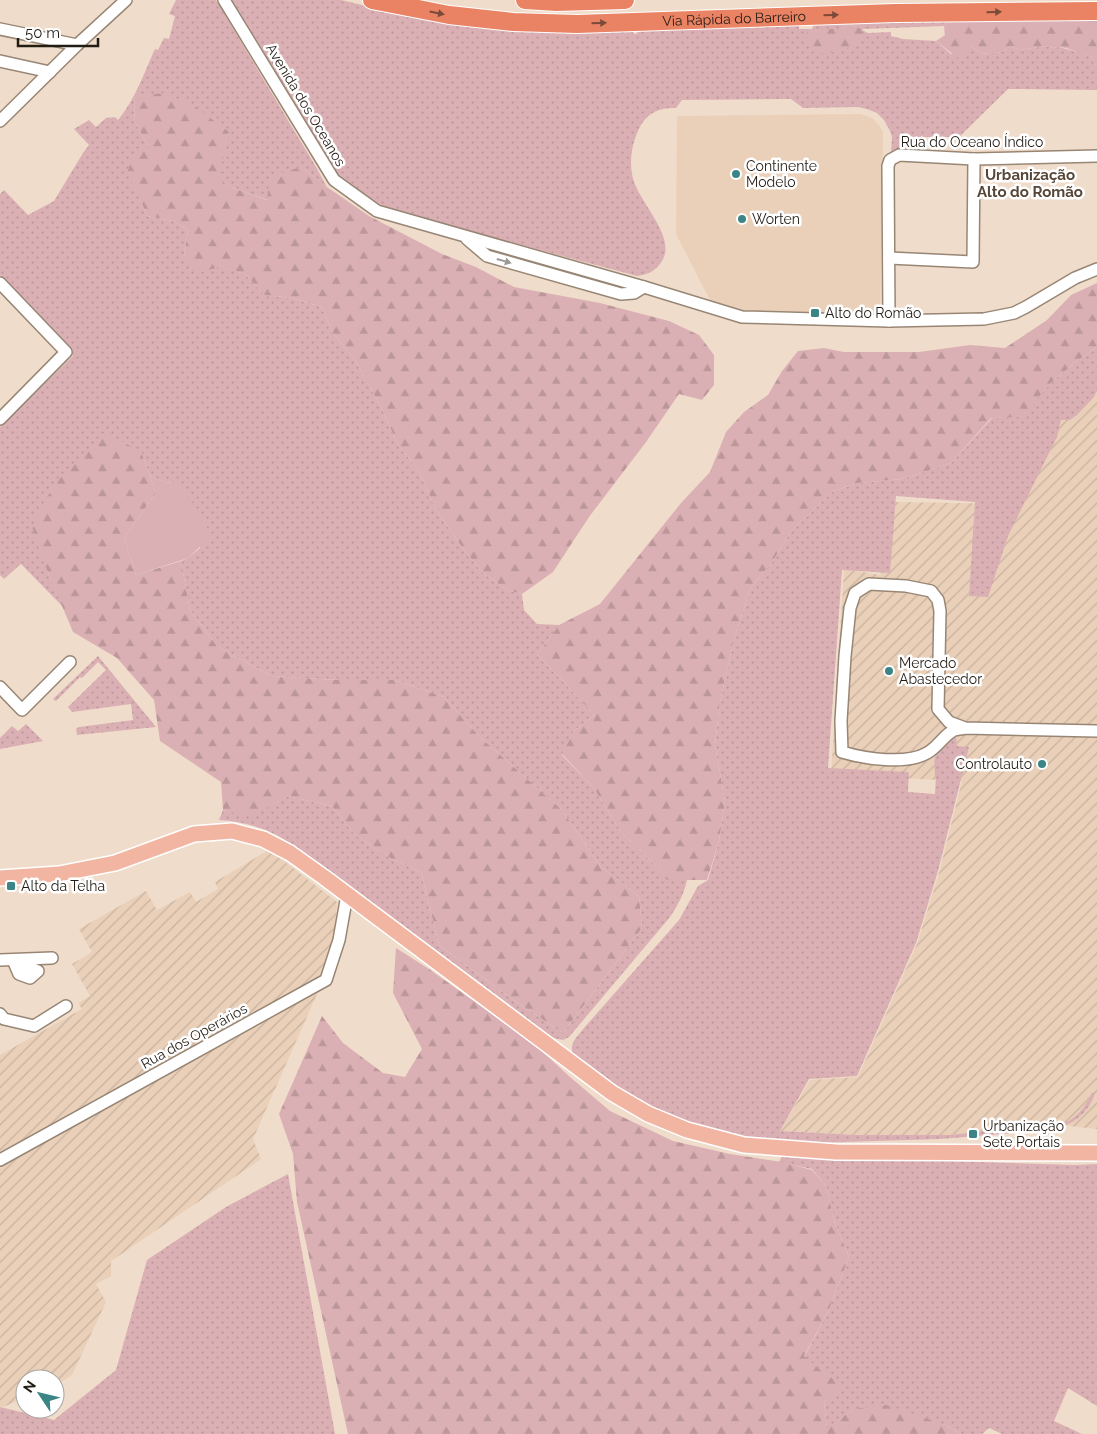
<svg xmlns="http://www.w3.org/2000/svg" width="1097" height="1434" viewBox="0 0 1097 1434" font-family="Raleway,sans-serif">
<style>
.built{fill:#ead0b9}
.industrial{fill:url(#industrial-furrows)}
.grass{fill:url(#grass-dots)}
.forest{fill:url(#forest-firs)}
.green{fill:#dbb0b4}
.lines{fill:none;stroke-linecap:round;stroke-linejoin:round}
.minor-casing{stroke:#988675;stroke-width:14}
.major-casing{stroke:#fff;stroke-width:18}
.highway-casing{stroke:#fff;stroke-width:20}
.minor{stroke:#fff;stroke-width:11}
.major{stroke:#f2b5a2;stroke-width:15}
.highway{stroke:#e98364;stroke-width:18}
.oneway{fill:#7c4a39}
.oneway2{fill:#9c9996}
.poi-dot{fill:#3c8586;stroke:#fff;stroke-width:2}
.labels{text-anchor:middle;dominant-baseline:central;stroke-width:5;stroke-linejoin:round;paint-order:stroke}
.street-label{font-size:14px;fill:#231c15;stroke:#fff}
.poi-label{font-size:14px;fill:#231c15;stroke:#fff;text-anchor:start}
.neighbourhood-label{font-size:15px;font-weight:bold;fill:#564637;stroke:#fff}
</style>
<defs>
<pattern id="industrial-furrows" width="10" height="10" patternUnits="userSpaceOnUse" patternTransform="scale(1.25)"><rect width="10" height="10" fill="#ead0b9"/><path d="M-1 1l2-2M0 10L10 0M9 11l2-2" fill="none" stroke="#c8b29e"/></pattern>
<pattern id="grass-dots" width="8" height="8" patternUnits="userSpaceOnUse" patternTransform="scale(1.25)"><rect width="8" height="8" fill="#dbb0b4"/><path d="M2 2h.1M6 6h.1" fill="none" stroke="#bc979a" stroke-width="1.8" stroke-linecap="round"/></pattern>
<pattern id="forest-firs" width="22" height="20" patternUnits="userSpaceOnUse" patternTransform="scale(1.25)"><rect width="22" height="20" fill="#dbb0b4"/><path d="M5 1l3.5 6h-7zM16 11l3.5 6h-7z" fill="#bc979a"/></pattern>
</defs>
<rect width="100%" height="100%" fill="#f0dcca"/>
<polygon class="built" points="861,114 872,118 879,125 883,132 880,321 742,317 714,308 676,234 677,116"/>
<g class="industrial">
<polygon points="1097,388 1097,1129 1060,1125 948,1135 857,1135 780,1131 810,1080 858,1077 917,944 939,873 962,781 831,775 844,569 880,575 894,502 1019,504 1062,417"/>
<polygon points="267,851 284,861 337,902 335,929 327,962 317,994 253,1139 261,1159 111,1261 111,1276 96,1284 106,1302 72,1375 55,1386 55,1379 25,1379 25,1398 3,1407 0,1407 0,1055 82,1009 78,1003 90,996 72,964 92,952 79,929 146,891 157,910 190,892 196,902 218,889 215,882"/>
</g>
<g class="grass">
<path d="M176,0H216L316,167L327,187L301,167L268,200L236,189L217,180L229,132L134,96L135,122L149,147L141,201L147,216L173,221L188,230L184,256L245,274L265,295L292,298L322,307L332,332L355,360L382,409L397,443L419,471L436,510L464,550L483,573L507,590L522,594L524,610L537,624L559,625L537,655L564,682L594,715L574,731L562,755L593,787L622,833L654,864L667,879L687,880C684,894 678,905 670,917L569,1037L563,1040L553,1038L444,960L308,857C282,834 254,822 219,820L223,810L251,816L288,796L332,806L355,835L392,859L421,872L439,945L512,999L563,1033L642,928L639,896L601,867L562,810L479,736L444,697L395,680H337L271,676L217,646L190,610L181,561L188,558L200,548L176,483L164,482L150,476L141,451L46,568L63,607L21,564L4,579L0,575V427L73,356L66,344L0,275V194L4,190L28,215L54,201L83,153L89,145L74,129L89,120L96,127L106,118L115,117L118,120C135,100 144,73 155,49L158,50L164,38L169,39L175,16L169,14Z"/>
<path d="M229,0H341L426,20L481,27L574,32L632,31L634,34H636L640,30L799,25V29H806L808,32L862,34V30L868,33L891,32V36L903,39L936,41L951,54L972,47L981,54L1002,52L1011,46L1019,50L1046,46L1053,48L1059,47L1081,53L1091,57L1097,67V90L1008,89L959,137H906L908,148L897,149L891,152L892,137L890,131L884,120L877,113L867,109L858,107L803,108L791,99L682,100L676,108C662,107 648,112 641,125C633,139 629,158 632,174C636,202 681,238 660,264C654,272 646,275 637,276L397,212C369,200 348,187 328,163Z"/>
<polygon points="1097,15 1097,19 1092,18 1084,21 1067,18 1042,17 1019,21 989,22 973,19 963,22 960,20 948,23 944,26 863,29 847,23 843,29 812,29 814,24 831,22 967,18"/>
<path d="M1097,347V390L1094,397L1077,415L1070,420H1061L1057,437L1008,536L988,597L969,596L975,502L896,496L890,573L842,570L828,768L909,772L908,792L935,794L936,776H935C935,769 933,761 936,755C938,747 949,738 956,736L957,746L969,747L938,871L916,943L857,1076L809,1079L780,1131L857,1135H948L1063,1124C1077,1118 1085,1107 1092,1093H1095C1089,1113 1073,1124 1054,1130L940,1139L812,1143L733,1135L701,1128L654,1109L637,1100L617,1088L573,1054C569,1043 577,1037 584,1028L679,920L698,886L708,880L719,841L725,802L715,745L720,702L734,639L751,587L771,564L791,531L833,491L858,483L902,479L951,463L992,418L1021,416L1052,382L1077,361Z"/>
<polygon points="98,656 156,727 77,735 76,729 79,727 133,720 131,704 72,712 68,707 106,670 98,662 82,678 80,677 56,701 53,699"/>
<polygon points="26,724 43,741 0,749 0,738 12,726 18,731"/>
<polygon points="782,1156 1075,1165 1097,1164 1097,1406 1068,1388 1054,1421 1082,1434 1002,1434 989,1428 982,1434 961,1434 946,1425 854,1409 827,1429 824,1402 841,1385 823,1372 804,1357 829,1310 849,1257 835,1223 826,1186 812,1169 779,1162"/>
<polygon points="288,1174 335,1434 0,1434 0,1407 54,1420 116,1370 147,1260 226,1207"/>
</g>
<g class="forest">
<path d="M1042,17L1067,18L1084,21L1092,18L1097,19V67L1091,57L1066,48L1059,47L1053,48L1046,46L1019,50L1011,46L1002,52L981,54L972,47C966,50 964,54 958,58L936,41L945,35L944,26L948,23L960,20L964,22C976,19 979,22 991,22C1008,21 1025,20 1042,17Z"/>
<path d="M847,23L863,29C862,33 862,37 859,41C854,48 826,56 817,52C812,49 808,41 806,35L807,32L806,29H843Z"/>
<polygon points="165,93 197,108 229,132 218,180 236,189 267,200 270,176 301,167 327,187 369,216 442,254 476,267 514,287 600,303 669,321 699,335 714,355 714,385 702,400 679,394 646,442 589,517 553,572 522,594 507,590 483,573 464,550 436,510 419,471 397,443 382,409 355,360 332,332 322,307 292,298 265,295 245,274 220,267 200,272 184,256 188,230 173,221 147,216 141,201 127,173 136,149 149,147 135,122 134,96"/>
<polygon points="1097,283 1097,347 1077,361 1052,382 1021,417 991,418 951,463 902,479 858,483 833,491 791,531 771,564 751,587 734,639 720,702 715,745 725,802 719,841 707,880 667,880 654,864 622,833 593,787 562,754 574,731 594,715 564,682 537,655 559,625 600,604 681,503 710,472 726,432 744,412 768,395 782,371 798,351 824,348 844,352 919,352 970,345 1005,348 1047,320 1071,295"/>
<polygon points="106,434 141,451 156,493 124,538 136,575 181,561 190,610 217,646 271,676 337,680 395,680 444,697 479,736 562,810 601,867 639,896 642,928 563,1033 512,999 439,945 421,872 392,859 355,835 332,806 288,796 251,817 223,810 221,782 160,741 154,700 117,658 73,632 46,568 32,527 44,502 59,479"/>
<polygon points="396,948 429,969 534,1044 570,1077 610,1111 673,1141 730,1154 782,1162 812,1170 826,1186 835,1223 849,1257 829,1310 804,1356 823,1372 842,1385 824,1402 827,1428 854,1409 886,1405 946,1425 961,1434 348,1434 297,1202 293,1154 279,1114 322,1016 343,1043 383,1073 405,1077 422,1049 393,993"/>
</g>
<path class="green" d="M150,476L164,482L176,483C191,498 202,516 211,536L188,558L136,575L124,538L156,493Z"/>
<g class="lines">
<g class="minor-casing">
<g id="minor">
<polyline points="224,0 334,180 377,211 644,287 742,317 889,321 984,319 1014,313 1026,307 1075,278 1097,269"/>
<polyline points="0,29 77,45"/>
<polyline points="0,61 50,72"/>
<polyline points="0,121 77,45 126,0"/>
<polyline points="467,239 487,256 621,294 634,293 644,287"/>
<polyline points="889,258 973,262 974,159"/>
<polyline points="0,283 66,352 0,419"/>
<polyline points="889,321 888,166 890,160 899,155 974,159 1097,156"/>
<polyline points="0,687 22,710 70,662"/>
<path d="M965,728L949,722L938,709L940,611L938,600L931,591L906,586L869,584L855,593L850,608L845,656L841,721L842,752C865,759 906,765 927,753C937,748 944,735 954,730C957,729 962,729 965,728L1097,731"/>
<polyline points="0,960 52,958"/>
<polygon points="13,960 38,971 30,978 19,974"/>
<polyline points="0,1014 4,1019 34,1026 66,1006"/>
<polyline points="0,1160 326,980 339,940 347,895"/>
</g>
</g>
<g class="major-casing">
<polyline id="major" points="0,878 59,874 115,863 194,834 232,831 263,839 290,853 325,878 612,1093 648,1114 687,1130 744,1145 836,1152 1097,1153"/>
</g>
<g class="highway-casing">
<g id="highway">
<path id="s1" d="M372,0L449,15L513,22L577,24L895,13L1097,11"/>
<polyline points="525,0 556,2 625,0"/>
</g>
</g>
<use href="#minor" class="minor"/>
<use href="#major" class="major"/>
<use href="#highway" class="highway"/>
</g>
<defs><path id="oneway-solid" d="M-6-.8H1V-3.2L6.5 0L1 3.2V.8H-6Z" transform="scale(1.25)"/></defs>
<g class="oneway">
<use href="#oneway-solid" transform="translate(994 12) rotate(-1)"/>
<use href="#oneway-solid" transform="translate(437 13) rotate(11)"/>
<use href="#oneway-solid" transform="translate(831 15) rotate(-2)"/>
<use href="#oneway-solid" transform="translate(599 23) rotate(-2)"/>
</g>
<use class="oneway2" href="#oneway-solid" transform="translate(504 261) rotate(16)"/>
<g class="poi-dot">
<circle cx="736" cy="174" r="5"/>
<circle cx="742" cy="219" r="5"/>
<rect x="810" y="308" width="10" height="10" rx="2.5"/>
<circle cx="889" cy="671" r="5"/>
<circle cx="1042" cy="764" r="5"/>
<rect x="6" y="881" width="10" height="10" rx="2.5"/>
<rect x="968" y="1129" width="10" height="10" rx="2.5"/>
</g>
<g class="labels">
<g class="street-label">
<text stroke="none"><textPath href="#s1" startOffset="364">Via Rápida do Barreiro</textPath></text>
<text transform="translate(306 105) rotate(59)">Avenida dos Oceanos</text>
<text x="972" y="142">Rua do Oceano Índico</text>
<text transform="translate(194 1036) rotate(-29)">Rua dos Operários</text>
</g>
<g class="poi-label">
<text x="746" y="166">Continente<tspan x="746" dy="16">Modelo</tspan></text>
<text x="752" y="219">Worten</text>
<text x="825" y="313">Alto do Romão</text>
<text x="899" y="663">Mercado<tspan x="899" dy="16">Abastecedor</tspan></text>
<text x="1032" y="764" text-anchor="end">Controlauto</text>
<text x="21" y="886">Alto da Telha</text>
<text x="983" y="1126">Urbanização<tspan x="983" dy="16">Sete Portais</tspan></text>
</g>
<g class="neighbourhood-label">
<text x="1030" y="175">Urbanização<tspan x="1030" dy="17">Alto do Romão</tspan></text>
</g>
</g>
<g transform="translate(40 1394) rotate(305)"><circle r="24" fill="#ffffff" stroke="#a7a4a1"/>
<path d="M0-4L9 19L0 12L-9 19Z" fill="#3c8586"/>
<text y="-8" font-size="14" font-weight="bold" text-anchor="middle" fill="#231c15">N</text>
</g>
<path d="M18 38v8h80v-8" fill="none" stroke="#231c15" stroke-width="2.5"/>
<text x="25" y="38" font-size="15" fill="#231c15" stroke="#ffffff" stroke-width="4" paint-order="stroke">50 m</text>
</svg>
